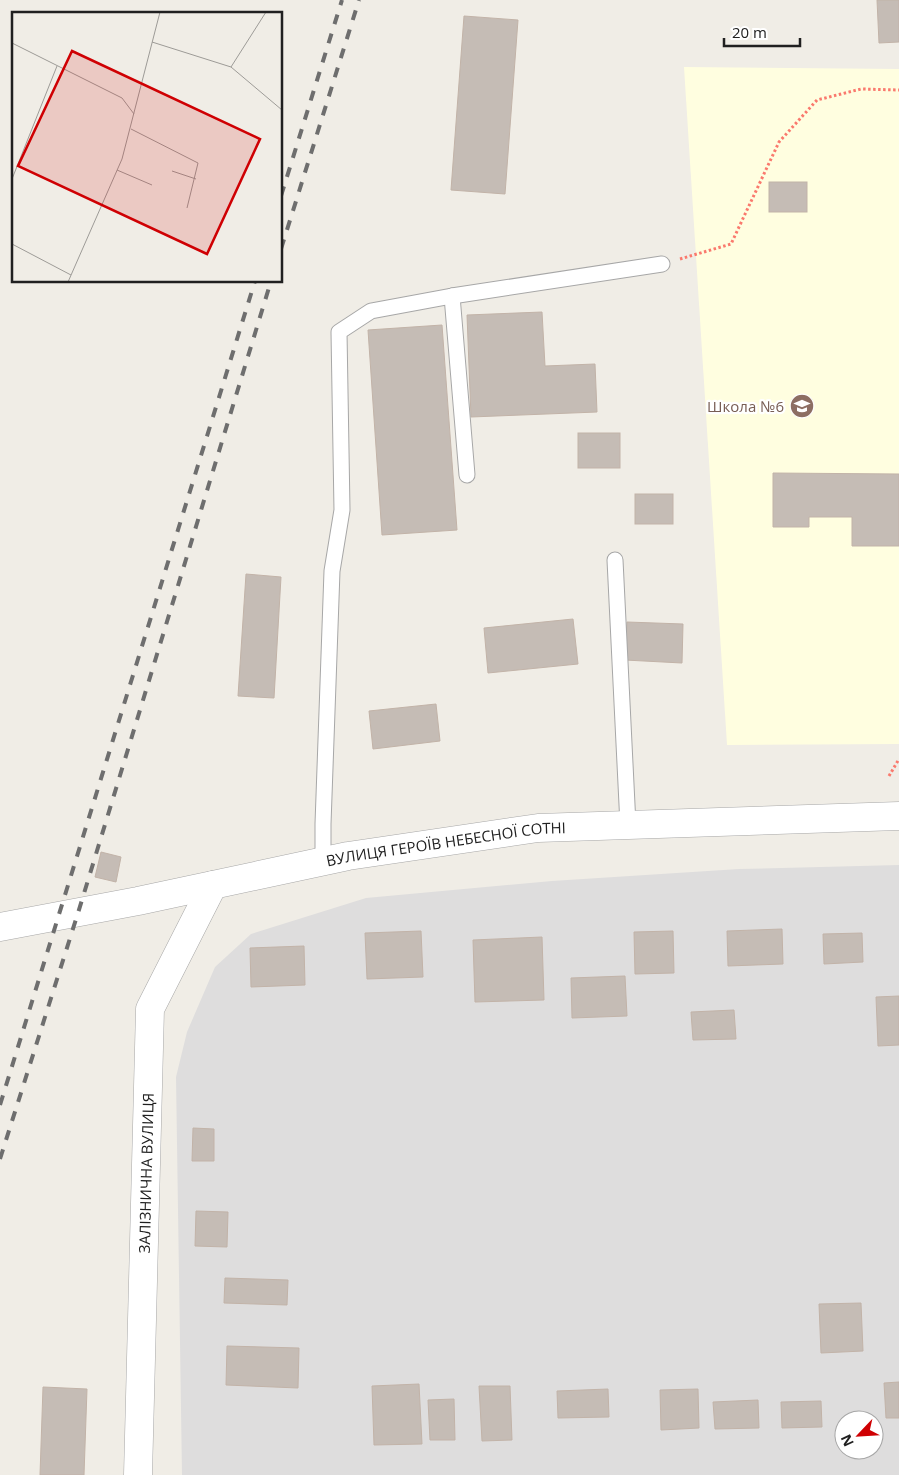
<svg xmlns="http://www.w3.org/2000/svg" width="899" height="1475" viewBox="0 0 899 1475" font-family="'Open Sans',sans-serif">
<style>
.residential{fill:#dedddd;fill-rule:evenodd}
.education{fill:#fffee0}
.building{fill:#c5bcb5;stroke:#c2b3a8}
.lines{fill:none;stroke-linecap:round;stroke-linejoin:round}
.lane-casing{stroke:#a7a7a7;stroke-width:17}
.street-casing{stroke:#a7a7a7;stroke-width:29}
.path{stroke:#fa796d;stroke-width:3;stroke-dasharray:2.5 2.5;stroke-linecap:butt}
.lane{stroke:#fff;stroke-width:15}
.street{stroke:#fff;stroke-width:28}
.rail{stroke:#6e6e6e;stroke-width:4;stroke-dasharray:10 10;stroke-linecap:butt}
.labels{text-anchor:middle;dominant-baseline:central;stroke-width:4.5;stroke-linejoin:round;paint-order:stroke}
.education-label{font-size:15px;fill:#785e54;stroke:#fff;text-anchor:end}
.street-label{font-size:15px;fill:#202020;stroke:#fff}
.inset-road{fill:none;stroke:#9d9b97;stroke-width:1}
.view{fill:#cf0003;fill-opacity:0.15;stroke:#cf0003;stroke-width:2.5}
.inset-edge{fill:none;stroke:#202020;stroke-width:2.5}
</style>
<rect width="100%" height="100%" fill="#f0ede6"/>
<path class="residential" d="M899,865V1475H182L176,1077L187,1032L215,967L251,934L366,898L552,881L739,869ZM844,1420H874V1450H844Z"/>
<polygon class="education" points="684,67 899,69 899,744 727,745"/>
<g class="building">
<polygon points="877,0 899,0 899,42 879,43"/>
<polygon points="464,16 518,20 505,194 451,190"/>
<rect x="769" y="182" width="38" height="30"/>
<polygon points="542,312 545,366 595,364 597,412 471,417 467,315"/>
<polygon points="442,325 457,530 382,535 368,330"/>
<rect x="578" y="433" width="42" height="35"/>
<polygon points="773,473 899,474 899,546 852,546 852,517 809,517 809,527 773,527"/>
<rect x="635" y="494" width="38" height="30"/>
<polygon points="246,574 281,577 274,698 238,696"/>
<polygon points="573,619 578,664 488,673 484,628"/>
<polygon points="627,622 683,624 682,663 625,660"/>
<polygon points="436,704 440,741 373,749 369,711"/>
<polygon points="101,852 121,857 116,882 95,877"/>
<polygon points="782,929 783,964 728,966 727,931"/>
<polygon points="421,931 423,977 367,979 365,933"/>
<polygon points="673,931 674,973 635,974 634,932"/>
<polygon points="862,933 863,962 824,964 823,934"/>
<polygon points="542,937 544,1000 475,1002 473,940"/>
<polygon points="304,946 305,985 251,987 250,948"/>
<polygon points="625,976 627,1016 572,1018 571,978"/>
<polygon points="899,996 899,1045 878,1046 876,997"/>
<polygon points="734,1010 736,1039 693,1040 691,1012"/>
<polygon points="193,1128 214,1129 214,1161 192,1161"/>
<polygon points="196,1211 228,1212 227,1247 195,1246"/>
<polygon points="225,1278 288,1280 287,1305 224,1303"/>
<polygon points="861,1303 863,1351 821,1353 819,1304"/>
<polygon points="227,1346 299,1348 298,1388 226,1385"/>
<polygon points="899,1382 899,1418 886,1418 884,1383"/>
<polygon points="419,1384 422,1444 374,1445 372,1386"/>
<polygon points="479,1386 510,1386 512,1440 482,1441"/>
<polygon points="43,1387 87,1389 84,1475 40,1475"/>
<polygon points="608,1389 609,1417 558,1418 557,1391"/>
<polygon points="698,1389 699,1428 661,1430 660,1390"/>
<polygon points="454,1399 455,1440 430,1440 428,1400"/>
<polygon points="758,1400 759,1428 715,1429 713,1402"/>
<polygon points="821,1401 822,1427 782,1428 781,1402"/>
</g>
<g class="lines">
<g class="lane-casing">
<g id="lane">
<polyline points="452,296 467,475"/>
<polyline points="615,560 628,825"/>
<polyline points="323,861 323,824 332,571 342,510 339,332 371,311 452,296 662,264"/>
</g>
</g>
<g class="street-casing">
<g id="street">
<path id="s1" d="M0,927L138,901L348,856L538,828L899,816"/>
<path id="s2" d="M138,1475L150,1009L213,885"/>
</g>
</g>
<g class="path">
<polyline points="680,259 731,244 779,142 817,100 861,89 899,90"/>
<polyline points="889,776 899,759"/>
</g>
<use href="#lane" class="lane"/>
<use href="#street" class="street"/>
<g class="rail">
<polyline points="281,196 342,0"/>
<polyline points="281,249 359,0"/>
<polyline points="0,1105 255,281"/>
<polyline points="0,1159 78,913 271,281"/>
</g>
</g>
<defs>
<g id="school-disc" transform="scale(1.25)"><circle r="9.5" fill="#8d6e63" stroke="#fff"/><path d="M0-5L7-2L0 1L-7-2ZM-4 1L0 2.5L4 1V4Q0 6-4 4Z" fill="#fff"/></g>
</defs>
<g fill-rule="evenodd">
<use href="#school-disc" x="802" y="406"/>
</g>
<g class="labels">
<g class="education-label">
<text x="784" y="406">Школа №6</text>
</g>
<g class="street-label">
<text stroke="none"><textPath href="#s1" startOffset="454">ВУЛИЦЯ ГЕРОЇВ НЕБЕСНОЇ СОТНІ</textPath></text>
<text stroke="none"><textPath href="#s2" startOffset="302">ЗАЛІЗНИЧНА ВУЛИЦЯ</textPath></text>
</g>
</g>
<g transform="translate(12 12)">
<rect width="270" height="270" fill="#f0ede6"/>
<path class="inset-road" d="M140,30L219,55L254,0M0,31L110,86L122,102M219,55L270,98M119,117L186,151L175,196M105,158L140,173M160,159L184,167M0,167L45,54M0,232L59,263M56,270L110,147L148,0"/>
<path class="view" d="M60,39L248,127L195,242L6,154Z"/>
<rect width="270" height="270" class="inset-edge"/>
</g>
<g transform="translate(859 1435) rotate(245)"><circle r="24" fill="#ffffff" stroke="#a6a6a6"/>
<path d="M0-4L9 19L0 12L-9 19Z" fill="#cf0003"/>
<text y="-8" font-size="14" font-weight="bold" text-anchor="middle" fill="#202020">N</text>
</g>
<path d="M724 38v8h76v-8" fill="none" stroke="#202020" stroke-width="2.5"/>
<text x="732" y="38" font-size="15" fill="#202020" stroke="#ffffff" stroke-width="4" paint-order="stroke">20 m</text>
</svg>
